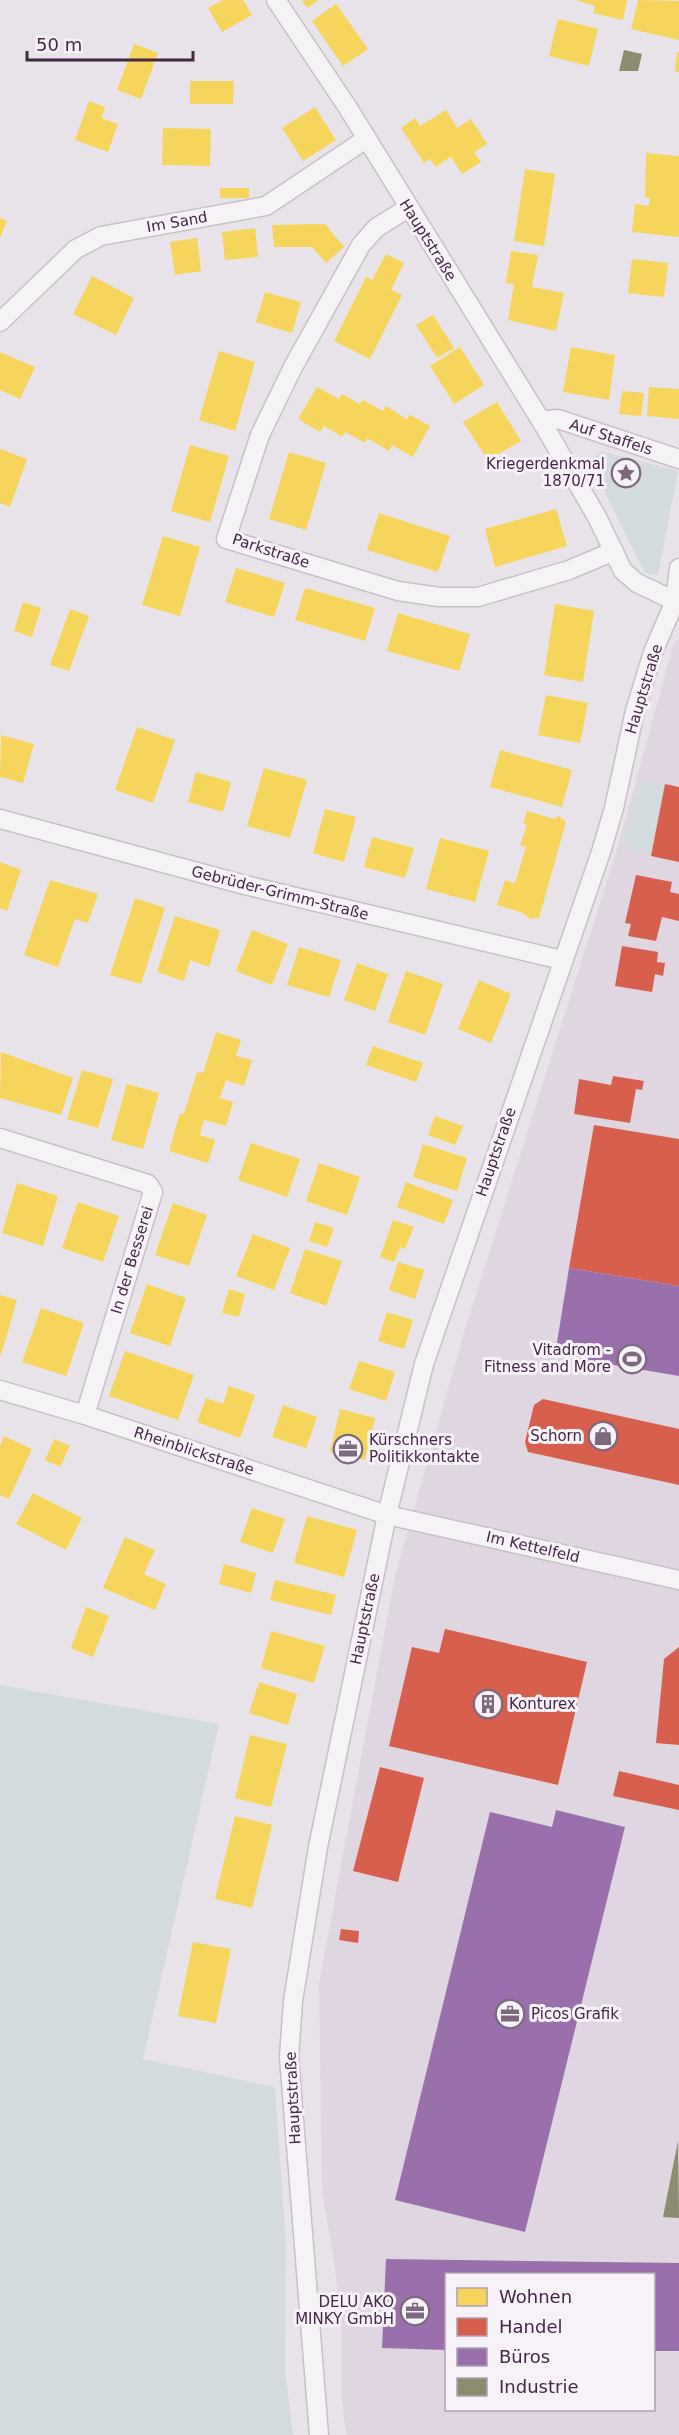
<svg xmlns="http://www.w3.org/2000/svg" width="679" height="2435" viewBox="0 0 679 2435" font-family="'DejaVu Sans',sans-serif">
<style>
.built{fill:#e0d6e1;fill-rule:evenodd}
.green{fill:#d3dbdf}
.homes{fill:#f6d55c}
.shops{fill:#d6604d}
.offices{fill:#9970ab}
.industry{fill:#8c8c6e}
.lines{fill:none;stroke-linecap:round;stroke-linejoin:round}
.minor-casing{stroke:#c6c0c7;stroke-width:21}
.tertiary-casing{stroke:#c6c0c7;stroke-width:24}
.minor{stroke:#f6f3f6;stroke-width:18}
.tertiary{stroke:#f6f3f6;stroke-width:21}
.labels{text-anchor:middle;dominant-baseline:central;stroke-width:6;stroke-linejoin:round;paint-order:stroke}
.street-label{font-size:15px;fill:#432845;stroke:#f7f1f8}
.poi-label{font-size:15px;fill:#432845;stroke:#f7f1f8;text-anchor:end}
</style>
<rect width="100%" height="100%" fill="#e8e3e9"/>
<path class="built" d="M679,639V2435H346L341,2390V2326L334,2260L322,2193L319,1983L395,1576L465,1329L618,846L674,642ZM446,2274H654V2410H446Z"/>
<g class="green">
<polygon points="601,451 678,471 658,575 645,573 590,462"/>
<polygon points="640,781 665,784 651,856 635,851 624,839"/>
<polygon points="0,1685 219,1724 143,2059 275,2087 286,2246 285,2370 293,2435 0,2435"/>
</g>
<g class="homes">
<polygon points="223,0 243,0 252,15 222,32 208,8"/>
<polygon points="302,0 319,0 307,8"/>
<polygon points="576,0 627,0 623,20 593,13 595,6"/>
<polygon points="638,0 679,1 679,40 631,29"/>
<polygon points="336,4 368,49 343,66 312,21"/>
<polygon points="558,19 598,29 589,66 549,56"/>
<polygon points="134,44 158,53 141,99 117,90"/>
<polygon points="677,52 679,52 679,72 675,71"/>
<polygon points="190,81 234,81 233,104 190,104"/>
<polygon points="89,101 105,107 101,118 118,124 108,152 75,140"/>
<polygon points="315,107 336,140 303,161 282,128"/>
<polygon points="446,110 457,128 471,119 487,144 474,152 481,162 462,174 451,157 435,167 430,159 424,163 401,128 415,118 420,126"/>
<polygon points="163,128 211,129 210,166 162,165"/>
<polygon points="646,153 679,156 679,237 632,232 635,204 649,206 650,198 645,197"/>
<polygon points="525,169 555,174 544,246 514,241"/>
<rect x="220" y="188" width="29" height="10"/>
<polygon points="0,218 7,221 0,238"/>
<polygon points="325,224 344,247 326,263 312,247 274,247 272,225"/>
<polygon points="255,228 258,257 225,260 222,232"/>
<polygon points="197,238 201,271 175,275 170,242"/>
<polygon points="511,251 538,255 532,287 564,293 556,331 508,320 514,284 506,283"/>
<polygon points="386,254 404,263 391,290 402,295 370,359 334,341 366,277 372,280"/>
<polygon points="632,259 668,263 664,297 628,293"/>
<polygon points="92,276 134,298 116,335 73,314"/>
<polygon points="265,292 301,302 292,333 256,322"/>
<polygon points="433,315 454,348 437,358 416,325"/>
<polygon points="460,347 484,385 454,404 430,366"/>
<polygon points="571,347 615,355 609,400 563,392"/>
<polygon points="219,351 255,362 235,431 199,420"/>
<polygon points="0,352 35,367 20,399 0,390"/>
<polygon points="317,387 339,399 342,394 360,404 363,400 383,411 386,406 407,419 410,415 430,426 413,457 392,445 389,451 367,438 365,443 345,432 342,437 324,426 320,432 298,419"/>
<polygon points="649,387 679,389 679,419 647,416"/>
<polygon points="622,391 644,393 641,416 619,414"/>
<polygon points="497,402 521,441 488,460 463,422"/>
<polygon points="190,445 229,456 210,522 171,511"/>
<polygon points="0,449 27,459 10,507 0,503"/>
<polygon points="289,452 326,463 306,530 269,519"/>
<polygon points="556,509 567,546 495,567 485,529"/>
<polygon points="379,513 450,536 438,572 367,550"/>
<polygon points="163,536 200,547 180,616 142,605"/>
<polygon points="236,568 285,583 274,617 225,602"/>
<polygon points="305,588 375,608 365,641 295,620"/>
<polygon points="23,602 41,608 32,637 14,631"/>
<polygon points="555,604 594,611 583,682 544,675"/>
<polygon points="70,609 89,616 69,671 50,665"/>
<polygon points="398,613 470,634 459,671 387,651"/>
<polygon points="546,695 588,703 580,743 538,735"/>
<polygon points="137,727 175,740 153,803 115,790"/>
<polygon points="1,735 34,744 23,783 0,777"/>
<polygon points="500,750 572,770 562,807 490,787"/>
<polygon points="264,768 307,780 290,838 247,826"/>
<polygon points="196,772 231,782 223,812 188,802"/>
<polygon points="325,809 356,817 344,862 313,853"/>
<polygon points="527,811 554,819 559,816 566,822 539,918 530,919 523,913 497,905 505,880 515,883 526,847 520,845 527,825 523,824"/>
<polygon points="372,837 414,848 405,878 364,867"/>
<polygon points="440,838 489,851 475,902 426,889"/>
<polygon points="0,862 21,870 7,911 0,908"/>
<polygon points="50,880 98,894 88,923 75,919 58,967 24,955"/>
<polygon points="135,898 165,908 141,984 110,975"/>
<polygon points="175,916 220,930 209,967 190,960 184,981 157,972"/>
<polygon points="252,930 288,944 272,985 236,971"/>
<polygon points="299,947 341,960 329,997 287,985"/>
<polygon points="357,963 388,974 375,1011 344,1000"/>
<polygon points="406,971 443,984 425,1035 388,1022"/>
<polygon points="479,980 511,994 491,1043 458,1029"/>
<polygon points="216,1032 241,1040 236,1056 252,1060 244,1086 226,1080 220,1098 233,1102 226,1126 204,1120 200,1135 215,1140 208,1163 169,1151 180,1113 184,1114 197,1072 203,1073"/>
<polygon points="373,1046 423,1063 416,1082 366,1065"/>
<polygon points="1,1052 73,1078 61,1115 0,1098"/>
<polygon points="82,1070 113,1079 98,1128 67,1119"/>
<polygon points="127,1084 159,1093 143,1149 111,1140"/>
<polygon points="435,1116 463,1126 455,1145 428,1135"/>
<polygon points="251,1143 300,1159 287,1197 238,1180"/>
<polygon points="423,1144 467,1158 457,1191 413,1177"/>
<polygon points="319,1163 360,1177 347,1215 306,1201"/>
<polygon points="406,1182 453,1200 444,1224 397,1207"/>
<polygon points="17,1183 58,1196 43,1246 2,1233"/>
<polygon points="78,1202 119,1216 103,1262 62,1248"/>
<polygon points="173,1203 207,1215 189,1266 155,1255"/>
<polygon points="393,1220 414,1227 405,1249 400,1247 394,1262 380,1257"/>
<polygon points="315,1222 334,1228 327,1247 309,1241"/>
<polygon points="253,1234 290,1248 274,1290 236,1276"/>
<polygon points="305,1249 342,1261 326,1306 290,1293"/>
<polygon points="398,1262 424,1270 415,1299 389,1290"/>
<polygon points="147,1284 186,1298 170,1346 130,1333"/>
<polygon points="229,1289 245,1294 239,1317 222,1313"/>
<polygon points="0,1295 17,1300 1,1355 0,1355"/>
<polygon points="41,1308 84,1323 66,1376 22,1362"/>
<polygon points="387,1312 413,1320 404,1349 378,1341"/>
<polygon points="125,1351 194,1375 178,1420 109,1396"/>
<polygon points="359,1361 395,1372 386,1401 349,1389"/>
<polygon points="229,1386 255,1395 240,1438 197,1422 206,1398 223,1404"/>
<polygon points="283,1405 317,1417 306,1448 272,1437"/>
<polygon points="340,1409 375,1418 365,1460 330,1452"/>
<polygon points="4,1436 32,1449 9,1499 0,1495 0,1446"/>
<polygon points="54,1439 70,1446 60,1467 45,1460"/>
<polygon points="33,1493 82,1518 66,1550 16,1524"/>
<polygon points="252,1508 285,1519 273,1553 240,1542"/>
<polygon points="307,1516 357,1530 344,1577 294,1563"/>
<polygon points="125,1537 155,1550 144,1574 166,1584 155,1610 103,1588"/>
<polygon points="224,1564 256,1573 251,1593 219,1584"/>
<polygon points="275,1580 336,1595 331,1615 270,1600"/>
<polygon points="86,1607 109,1616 93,1657 71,1648"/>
<polygon points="271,1631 325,1646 314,1683 261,1668"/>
<polygon points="259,1682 297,1694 288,1725 249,1713"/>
<polygon points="250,1735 287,1744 271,1807 235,1798"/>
<polygon points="235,1816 272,1825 252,1908 215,1899"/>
<polygon points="193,1942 231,1949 216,2023 178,2016"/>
</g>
<g class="shops">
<polygon points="665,784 679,787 679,862 651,856"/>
<polygon points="636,875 672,882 670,892 679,894 679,921 662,917 656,941 628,936 631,924 625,923"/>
<polygon points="622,946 658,952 657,962 665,963 663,976 655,974 652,992 615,986"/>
<polygon points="613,1076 644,1081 642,1090 636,1089 630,1123 574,1114 579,1079 611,1085"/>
<polygon points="594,1125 679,1139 679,1286 569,1268"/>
<polygon points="543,1399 679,1429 679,1485 528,1452 525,1442 534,1405"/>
<polygon points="445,1629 587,1662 558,1785 389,1746 412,1647 439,1653"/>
<polygon points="679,1647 679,1745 656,1743 664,1659"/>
<polygon points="380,1767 424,1778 398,1882 353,1871"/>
<polygon points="619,1771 679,1785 679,1810 613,1796"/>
<polygon points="341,1929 359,1931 358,1943 339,1940"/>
</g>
<g class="offices">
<polygon points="569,1268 679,1286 679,1376 555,1355"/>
<polygon points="556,1810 625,1827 525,2232 395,2200 490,1812 552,1827"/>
<polygon points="386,2259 679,2263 679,2351 654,2351 654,2274 446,2274 446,2350 382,2348"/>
</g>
<g class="industry">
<polygon points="624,50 642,54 638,71 619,71"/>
<polygon points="678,2141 679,2218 663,2217"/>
</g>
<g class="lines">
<g class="minor-casing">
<g id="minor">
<polyline points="276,0 348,108 543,424 597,517 623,571 637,583 675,601"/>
<polyline points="408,208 376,228 361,245 293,367 260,435 226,539 398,591 439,597 478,597 569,570 614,551"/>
<polyline points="0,322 76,249 101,236 266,206 366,139"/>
<polyline points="543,424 548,420 558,419 679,459"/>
<polyline points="0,819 245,885 562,960"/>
<polyline points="0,1138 148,1184 153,1192 85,1415"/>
<polyline points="0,1390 85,1415 387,1515 679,1580"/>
<polyline points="319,2435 289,2057 293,2001 318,1847 387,1515 424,1364 601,852 614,808 635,711 653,652 675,601 679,568"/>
</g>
</g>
<g class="tertiary-casing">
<polyline id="tertiary" points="675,601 679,602"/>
</g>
<use href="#minor" class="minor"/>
<use href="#tertiary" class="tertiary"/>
</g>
<defs>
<g id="sight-ring" transform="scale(1.5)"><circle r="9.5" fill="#f7f1f8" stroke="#7d697e" stroke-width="1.5"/><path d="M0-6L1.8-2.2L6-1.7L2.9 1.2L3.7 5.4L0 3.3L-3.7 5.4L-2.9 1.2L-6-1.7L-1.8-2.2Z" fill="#7d697e"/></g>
<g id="stadium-ring" transform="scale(1.5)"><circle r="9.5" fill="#f7f1f8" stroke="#7d697e" stroke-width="1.5"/><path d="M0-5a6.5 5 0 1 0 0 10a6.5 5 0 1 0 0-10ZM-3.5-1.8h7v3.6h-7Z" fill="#7d697e"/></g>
<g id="shop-ring" transform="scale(1.5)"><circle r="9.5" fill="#f7f1f8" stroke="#7d697e" stroke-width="1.5"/><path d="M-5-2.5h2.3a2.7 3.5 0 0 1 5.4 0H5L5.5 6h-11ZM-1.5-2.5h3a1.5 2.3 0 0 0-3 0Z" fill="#7d697e"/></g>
<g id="office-ring" transform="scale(1.5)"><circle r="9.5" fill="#f7f1f8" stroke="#7d697e" stroke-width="1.5"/><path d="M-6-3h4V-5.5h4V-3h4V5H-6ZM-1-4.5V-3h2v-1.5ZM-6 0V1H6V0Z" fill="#7d697e"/></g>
<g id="building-ring" transform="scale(1.5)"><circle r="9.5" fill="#f7f1f8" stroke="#7d697e" stroke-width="1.5"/><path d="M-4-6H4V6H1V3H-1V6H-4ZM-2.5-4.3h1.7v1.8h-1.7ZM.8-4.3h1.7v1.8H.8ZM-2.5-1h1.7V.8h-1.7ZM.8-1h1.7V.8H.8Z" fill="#7d697e"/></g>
</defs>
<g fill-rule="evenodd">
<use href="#sight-ring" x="626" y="473"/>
<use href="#stadium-ring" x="632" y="1359"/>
<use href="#shop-ring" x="603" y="1436"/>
<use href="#office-ring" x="348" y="1449"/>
<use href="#building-ring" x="488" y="1704"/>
<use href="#office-ring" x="510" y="2014"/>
<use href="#office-ring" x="415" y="2311"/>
</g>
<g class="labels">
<g class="street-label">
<text transform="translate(177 222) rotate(-10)">Im Sand</text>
<text transform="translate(428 240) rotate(58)">Hauptstraße</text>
<text transform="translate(611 437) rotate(18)">Auf Staffels</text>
<text transform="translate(271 551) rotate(18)">Parkstraße</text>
<text transform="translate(644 689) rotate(-73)">Hauptstraße</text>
<text transform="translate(280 893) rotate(14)">Gebrüder-Grimm-Straße</text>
<text transform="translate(496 1152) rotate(-71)">Hauptstraße</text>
<text transform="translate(132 1260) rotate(-73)">In der Besserei</text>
<text transform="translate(194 1451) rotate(18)">Rheinblickstraße</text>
<text transform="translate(533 1547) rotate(13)">Im Kettelfeld</text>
<text transform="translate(365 1619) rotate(-78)">Hauptstraße</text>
<text transform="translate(293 2098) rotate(-93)">Hauptstraße</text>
</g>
<g class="poi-label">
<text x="605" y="464">Kriegerdenkmal<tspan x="605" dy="17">1870/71</tspan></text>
<text x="611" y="1350">Vitadrom -<tspan x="611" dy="17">Fitness and More</tspan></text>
<text x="582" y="1436">Schorn</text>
<text x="369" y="1440" text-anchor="start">Kürschners<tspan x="369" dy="17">Politikkontakte</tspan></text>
<text x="509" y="1704" text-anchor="start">Konturex</text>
<text x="531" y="2014" text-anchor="start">Picos Grafik</text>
<text x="394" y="2302">DELU AKO<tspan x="394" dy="17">MINKY GmbH</tspan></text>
</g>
</g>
<rect x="445" y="2273" width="210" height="138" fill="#f7f1f8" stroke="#afa1b0" stroke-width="1.5"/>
<rect x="457" y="2288" width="30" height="18" fill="#f6d55c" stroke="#afa1b0" stroke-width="1.5"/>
<text x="499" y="2303" font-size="18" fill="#432845">Wohnen</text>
<rect x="457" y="2318" width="30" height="18" fill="#d6604d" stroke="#afa1b0" stroke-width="1.5"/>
<text x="499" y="2333" font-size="18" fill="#432845">Handel</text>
<rect x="457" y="2348" width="30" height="18" fill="#9970ab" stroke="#afa1b0" stroke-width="1.5"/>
<text x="499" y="2363" font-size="18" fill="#432845">Büros</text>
<rect x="457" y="2378" width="30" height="18" fill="#8c8c6e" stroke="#afa1b0" stroke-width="1.5"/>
<text x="499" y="2393" font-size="18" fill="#432845">Industrie</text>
<path d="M27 51v9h166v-9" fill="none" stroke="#432845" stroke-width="3"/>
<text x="36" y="51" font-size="18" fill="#432845" stroke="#f7f1f8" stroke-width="4.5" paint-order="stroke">50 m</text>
</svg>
